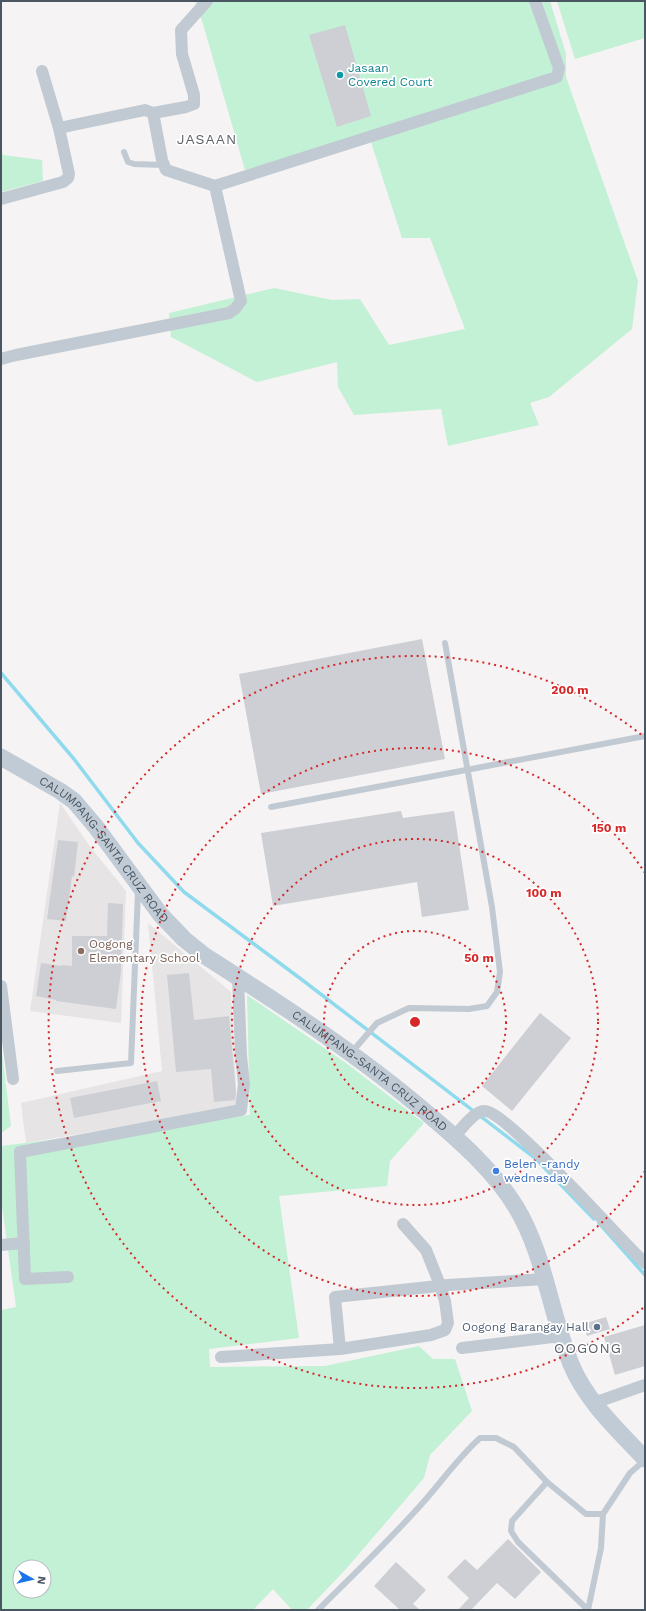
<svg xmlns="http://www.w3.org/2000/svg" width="646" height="1611" viewBox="0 0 646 1611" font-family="'Work Sans',sans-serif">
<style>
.education{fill:#e6e4e5}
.green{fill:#c3f1d5;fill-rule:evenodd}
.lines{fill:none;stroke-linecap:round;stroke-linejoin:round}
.stream{stroke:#90daee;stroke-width:3.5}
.building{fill:#cdcfd5}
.lane{stroke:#c1cad2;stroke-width:6}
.street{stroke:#c1cad2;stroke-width:12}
.secondary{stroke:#c1cbd6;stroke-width:17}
.ring{fill:none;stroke:#d62828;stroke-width:2;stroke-dasharray:2 4}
.culture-dot{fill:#0f9aa8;stroke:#fff;stroke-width:1.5}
.education-dot{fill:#8d6e63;stroke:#fff;stroke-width:1.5}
.shop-dot{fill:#3f7fe0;stroke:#fff;stroke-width:1.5}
.service-dot{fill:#5c6f8a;stroke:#fff;stroke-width:1.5}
.labels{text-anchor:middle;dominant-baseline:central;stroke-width:3.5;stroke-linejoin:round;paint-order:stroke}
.culture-label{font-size:12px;fill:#0d838f;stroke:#fff;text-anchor:start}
.street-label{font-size:12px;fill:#4a5661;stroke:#fff}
.education-label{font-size:12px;fill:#785e54;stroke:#fff;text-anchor:start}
.shop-label{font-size:12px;fill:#366cbe;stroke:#fff;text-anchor:start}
.service-label{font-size:12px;fill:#4e5e75;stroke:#fff;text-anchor:end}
.quarter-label{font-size:14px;letter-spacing:1px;fill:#5f6368;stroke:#fff}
.centre{fill:#d62828;stroke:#fff;stroke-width:2}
.ring-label{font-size:12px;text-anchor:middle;font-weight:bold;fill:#d62828;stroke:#fff;stroke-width:3.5;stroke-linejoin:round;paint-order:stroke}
</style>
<rect width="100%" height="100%" fill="#f5f3f3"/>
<g class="education">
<polygon points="60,803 91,848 126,891 121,1023 30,1011"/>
<polygon points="148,923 231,992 237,1107 26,1143 21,1103 162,1071"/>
</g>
<g class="green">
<polygon points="195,1 550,1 566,54 566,77 638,281 632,329 549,397 530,403 539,425 448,446 441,409 354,415 338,387 337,362 257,382 171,337 169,313 274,288 332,300 360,299 389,345 465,329 430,238 402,238 371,142 245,170 203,24"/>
<polygon points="557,1 645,1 645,38 575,59"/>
<polygon points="1,148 3,155 42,160 43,181 1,192"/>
<path d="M247,995L346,1063L424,1123L390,1161L387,1186L279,1196L299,1338L209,1349L210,1367L325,1366L419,1346L433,1359H455L472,1411L430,1455L424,1478L346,1569L307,1610H292L273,1589L253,1610H1V1310L16,1307L1,1199V1146L250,1115ZM20,1567H44V1591H20Z"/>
<polygon points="1,1045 11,1126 1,1133"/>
</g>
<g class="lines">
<g class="stream">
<polyline points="1,673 74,759 138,843 184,892 301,979 535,1158 594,1219"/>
<polyline points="599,1223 645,1275"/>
</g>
</g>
<g class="building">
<polygon points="345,25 371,116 337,127 309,35"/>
<polygon points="422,639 445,759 261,794 239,674"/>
<polygon points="401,811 403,818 454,811 469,910 422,917 417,882 273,906 261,833"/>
<polygon points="58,840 78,842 74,877 72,876 66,921 47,919"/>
<polygon points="108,903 123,904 121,971 116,1009 56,1001 56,1000 36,996 41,963 61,966 61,965 72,966 72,936 107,936"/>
<polygon points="189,973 194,1020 229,1016 236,1092 235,1100 214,1102 211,1069 176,1072 167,975"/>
<polygon points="540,1013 571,1038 512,1111 482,1086"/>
<polygon points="157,1081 161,1101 74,1118 70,1098"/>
<polygon points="606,1317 610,1329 587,1336 583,1324"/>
<polygon points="645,1325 645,1366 615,1375 604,1337"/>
<polygon points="508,1539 541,1572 515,1599 497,1583 471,1610 458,1610 469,1598 447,1577 465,1559 477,1570"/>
<polygon points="396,1562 426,1590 413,1604 420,1610 400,1610 374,1586"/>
</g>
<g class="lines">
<g class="lane">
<polyline points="124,152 128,162 134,164 163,165"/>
<polyline points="271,807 645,736"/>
<polyline points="351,1053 377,1023 409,1008 469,1009 487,1006 497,992 500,972 492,907 445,643"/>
<polyline points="57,1071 131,1063 138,891"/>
<polyline points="547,1482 512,1521 511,1531 518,1542 588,1610"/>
<path d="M318,1610C355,1573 393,1537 427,1498C445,1477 460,1456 480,1438H496L514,1447L547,1482L586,1514H603"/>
<polyline points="588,1610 601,1548 603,1514 630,1473 645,1460"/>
</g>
<g class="street">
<polyline points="153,113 186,107 194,104 194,95 182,54 181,30 207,1"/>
<polyline points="59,128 145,110 153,113 162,160 166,170 215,186"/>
<polyline points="1,199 63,182 68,178 69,174 59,128 42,71"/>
<polyline points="1,359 16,355 229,313 235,309 241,301 215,186 557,77 559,68 535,1"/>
<polyline points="1,986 13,1079"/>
<path d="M455,1136C461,1129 475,1111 484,1111C505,1109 622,1242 645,1263"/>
<polyline points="1,1245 24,1243"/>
<polyline points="68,1277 25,1279 20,1152 241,1110 244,1084 241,1056 238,977"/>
<polyline points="462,1348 561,1336"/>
<polyline points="340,1349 335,1297 448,1285 545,1279"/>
<polyline points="221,1357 340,1349 431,1335 445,1330 448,1323 445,1301 440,1285 426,1250 403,1224"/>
<polyline points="594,1403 645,1385"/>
</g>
<path class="secondary" id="s1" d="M1,757L60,791L74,801L96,827L160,914L184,939L205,956C282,1005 359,1055 428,1114C460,1141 494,1171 516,1207C545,1255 550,1313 571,1364C586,1401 618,1430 645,1459"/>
</g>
<g class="ring">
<circle cx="415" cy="1022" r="91"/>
<circle cx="415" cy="1022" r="183"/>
<path d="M645 1171A274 274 0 1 1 645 873"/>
<path d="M643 1308A366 366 0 1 1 643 736"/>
</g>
<circle class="culture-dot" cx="340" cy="75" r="4"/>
<circle class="education-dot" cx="81" cy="951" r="4"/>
<circle class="shop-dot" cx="496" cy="1171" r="4"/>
<circle class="service-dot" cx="597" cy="1327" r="4"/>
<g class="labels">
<g class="culture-label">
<text x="348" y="68">Jasaan<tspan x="348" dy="14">Covered Court</tspan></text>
</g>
<g class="street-label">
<text stroke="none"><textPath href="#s1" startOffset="141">CALUMPANG-SANTA CRUZ ROAD</textPath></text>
<text stroke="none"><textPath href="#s1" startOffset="490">CALUMPANG-SANTA CRUZ ROAD</textPath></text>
</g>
<g class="education-label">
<text x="89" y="944">Oogong<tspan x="89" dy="14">Elementary School</tspan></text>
</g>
<g class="shop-label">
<text x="504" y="1164">Belen -randy<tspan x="504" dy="14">wednesday</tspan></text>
</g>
<g class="service-label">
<text x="589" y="1327">Oogong Barangay Hall</text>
</g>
<g class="quarter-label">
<text x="207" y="139">JASAAN</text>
<text x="588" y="1348">OOGONG</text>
</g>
</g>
<circle cx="415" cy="1022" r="6" class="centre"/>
<g class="ring-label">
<text x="570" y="694">200 m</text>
<text x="609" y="832">150 m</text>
<text x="544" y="897">100 m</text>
<text x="479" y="962">50 m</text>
</g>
<rect width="646" height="1611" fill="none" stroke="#4a5661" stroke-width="4"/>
<g transform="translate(32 1579) rotate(98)"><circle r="19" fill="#ffffff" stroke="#b7bbc0"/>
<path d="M0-3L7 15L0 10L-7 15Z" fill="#1a73e8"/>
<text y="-6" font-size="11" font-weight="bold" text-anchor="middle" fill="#4a5661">N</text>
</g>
</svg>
